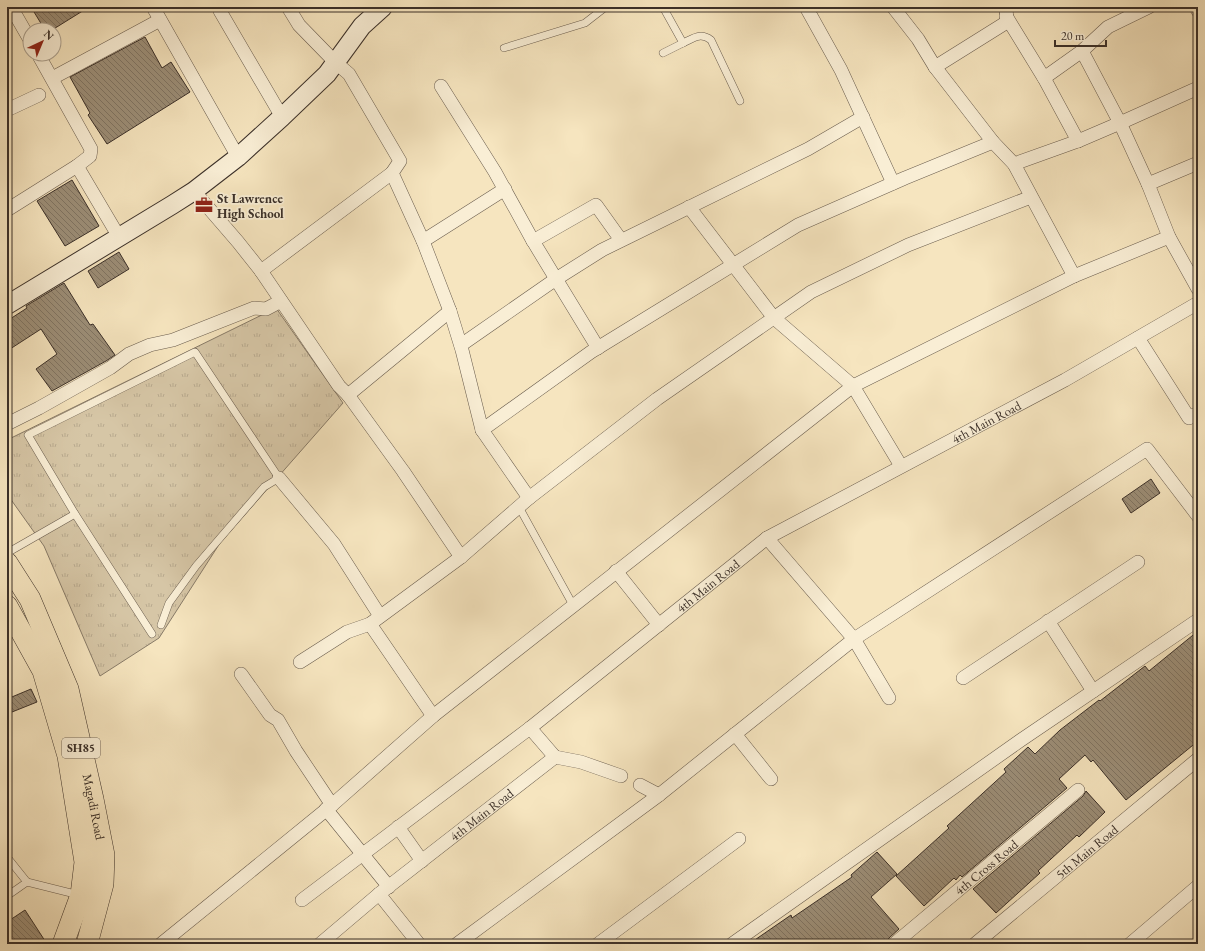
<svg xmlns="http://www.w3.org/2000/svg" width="1205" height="951" viewBox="0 0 1205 951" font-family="'EB Garamond',serif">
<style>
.park{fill:url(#park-tufts);stroke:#887b68}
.building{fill:url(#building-back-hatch);stroke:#3b3029}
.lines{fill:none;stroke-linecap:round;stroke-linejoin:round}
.lane-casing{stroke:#6a5d4e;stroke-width:8}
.street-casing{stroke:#6a5d4e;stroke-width:14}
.secondary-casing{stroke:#3b3029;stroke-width:20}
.primary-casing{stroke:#3b3029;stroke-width:22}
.lane{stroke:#f9eed5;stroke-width:7}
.street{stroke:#f9eed5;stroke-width:13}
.secondary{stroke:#f9eed5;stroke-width:18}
.primary{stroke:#f6e5bf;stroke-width:21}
.labels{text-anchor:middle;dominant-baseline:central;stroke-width:3.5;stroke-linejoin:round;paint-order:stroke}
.shield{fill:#f9eed5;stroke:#74695d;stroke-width:1}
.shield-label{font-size:12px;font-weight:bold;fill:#3b3029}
.poi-label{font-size:13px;font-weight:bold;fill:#3b3029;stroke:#f9eed5;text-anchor:start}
.street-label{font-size:13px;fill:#3b3029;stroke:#f9eed5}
</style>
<defs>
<pattern id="park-tufts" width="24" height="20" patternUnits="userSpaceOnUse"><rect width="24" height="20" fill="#d6c6a6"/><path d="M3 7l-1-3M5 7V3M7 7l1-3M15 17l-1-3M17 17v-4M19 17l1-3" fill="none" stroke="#b9aa8f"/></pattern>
<pattern id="building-back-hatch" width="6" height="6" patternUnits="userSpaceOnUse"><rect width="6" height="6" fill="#9c8e77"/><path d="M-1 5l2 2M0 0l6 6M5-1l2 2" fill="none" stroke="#807462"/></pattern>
</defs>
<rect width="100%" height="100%" fill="#f6e5bf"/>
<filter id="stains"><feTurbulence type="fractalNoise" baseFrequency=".005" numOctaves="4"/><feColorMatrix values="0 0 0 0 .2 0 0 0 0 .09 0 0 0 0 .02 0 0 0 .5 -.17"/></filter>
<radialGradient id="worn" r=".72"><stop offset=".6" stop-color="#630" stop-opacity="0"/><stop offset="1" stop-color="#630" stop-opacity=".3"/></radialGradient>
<polygon class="park" points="276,308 343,403 220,543 159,638 100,676 44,546 7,494 7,440"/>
<g class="building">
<polygon points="31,7 89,7 52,30 45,30"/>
<polygon points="145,37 162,68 171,62 190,92 107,144 88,115 90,113 70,77"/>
<polygon points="72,180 99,226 65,246 37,201"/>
<polygon points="119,252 129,269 98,288 88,271"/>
<polygon points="64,283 90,325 93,324 115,355 106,361 52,391 36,369 57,354 41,329 7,351 7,321 27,308 26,306"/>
<polygon points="1151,479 1160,493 1131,513 1122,499"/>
<polygon points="1198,631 1198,741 1126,800 1093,760 1091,762 1085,755 1059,779 1067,788 962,877 960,875 956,880 954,878 924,906 896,876 949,828 947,826 1006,772 1004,769 1028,747 1035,754 1060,730 1099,700 1100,701 1145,666 1149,671"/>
<polygon points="31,689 37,702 7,714 7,699"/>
<polygon points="1086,791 1105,812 1079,837 1077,835 1038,871 1040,873 996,913 973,889 1083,796"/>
<polygon points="877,852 897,874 871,897 899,929 889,938 885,944 749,944 791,915 792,918 852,877 851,875"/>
<polygon points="25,910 47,944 7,944 7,922"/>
</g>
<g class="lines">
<g class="lane-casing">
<g id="lane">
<path d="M663,7L683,43C694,38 700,32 711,40L740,101"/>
<polyline points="504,48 585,23 603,9 603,7"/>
<polyline points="663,53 683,43"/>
<polyline points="519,507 573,605"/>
<polyline points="7,553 75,514"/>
<polyline points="152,634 75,514 28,435 195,352 279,478 264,487 196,566 169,603 161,625"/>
<polyline points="7,857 27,882"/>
<polyline points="7,896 27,882 79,895"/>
</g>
</g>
<g class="street-casing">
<g id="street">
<polyline points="11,7 30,40"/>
<polyline points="153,7 238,157"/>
<polyline points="288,7 299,25 335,62 349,74 400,161 392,173 423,241 450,311 462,350 482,430 529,498"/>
<polyline points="806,7 841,70 893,183"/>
<polyline points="893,7 918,39 935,67 993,142 1014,164 1074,276"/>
<polyline points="1149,7 1108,27 1082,51 1120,123 1198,88"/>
<polyline points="1196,7 1198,11"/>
<polyline points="220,11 282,117"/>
<polyline points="1006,16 1044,78 1078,141 1014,164"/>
<polyline points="935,67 1007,22 1006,7"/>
<polyline points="58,75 160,20"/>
<polyline points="1044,78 1082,51"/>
<polyline points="441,86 495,172 533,241 556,279 602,250 808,149 863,117"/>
<polyline points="7,110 39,95"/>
<polyline points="1078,141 1120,123 1148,184 1169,237 1198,289"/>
<polyline points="77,166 119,237"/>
<polyline points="1148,184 1198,163"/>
<polyline points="194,191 238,242 261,271 339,386 348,395 403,471 461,557"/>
<polyline points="689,207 774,318 853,386 901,466"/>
<polyline points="7,210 77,166 90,156 91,149 38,54"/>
<polyline points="423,241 505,189"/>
<polyline points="533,241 596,205 621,240"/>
<polyline points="261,271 392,173"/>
<polyline points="1138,338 1189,418 1198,413"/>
<polyline points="461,345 556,279 598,348"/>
<polyline points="348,395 450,311"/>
<polyline points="7,424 39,408 110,368 129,354 150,345 173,340 254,308 266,309 281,301"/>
<polyline points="482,430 591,352 798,225 905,178 993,142"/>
<polyline points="279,478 334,544 380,616"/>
<polyline points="767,538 854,639 889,698"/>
<polyline points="616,571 659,625"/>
<polyline points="1048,621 1093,691"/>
<polyline points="300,662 347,632 370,624"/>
<polyline points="241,674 270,715 278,720 296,751 332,805"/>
<polyline points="963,678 1138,562"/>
<polyline points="433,716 370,624 461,557 529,498 657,399 811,292 908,245 1031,197"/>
<polyline points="735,734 771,779"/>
<path id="s1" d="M555,757L530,728L767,538L1065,380L1198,303"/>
<polyline points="555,757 581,762 621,776"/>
<polyline points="640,785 659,795"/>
<polyline points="326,809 389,887"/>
<polyline points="398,827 422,861"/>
<polyline points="379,894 419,944"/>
<polyline points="302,900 530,728"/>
<polyline points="161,944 332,805 433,716 853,386 1074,276 1169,237"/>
<path id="s2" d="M320,944L379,894L555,757"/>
<polyline points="457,944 659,795 854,639 1147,449 1198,516"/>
<polyline points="598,944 739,839"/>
<polyline points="732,944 1021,740 1198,620"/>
<path id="s3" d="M894,944L1078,790"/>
<path id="s4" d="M975,944L1198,759"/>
<polyline points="1130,944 1198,886"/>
</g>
</g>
<g class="secondary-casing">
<polyline id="secondary" points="7,305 172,205 194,191 238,157 282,117 327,74 362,26 383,7"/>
</g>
<g class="primary-casing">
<g id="primary">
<path id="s5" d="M7,563L30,599L68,689L93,799L104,855L103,884L87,944"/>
<polyline points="7,606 43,671 68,756 85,862 81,895 63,944"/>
</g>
</g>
<use href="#lane" class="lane"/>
<use href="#street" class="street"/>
<use href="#secondary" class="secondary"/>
<use href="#primary" class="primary"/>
</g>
<defs>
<g id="office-bare" transform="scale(1.38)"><path d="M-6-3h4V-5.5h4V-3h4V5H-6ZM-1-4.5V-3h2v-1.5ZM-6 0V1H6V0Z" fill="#8f2418" stroke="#f9eed5" stroke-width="2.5" paint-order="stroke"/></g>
</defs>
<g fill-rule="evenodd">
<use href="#office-bare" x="204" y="205"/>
</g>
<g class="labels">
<rect class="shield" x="62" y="738" width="38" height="20" rx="3"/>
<g class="shield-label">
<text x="81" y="748">SH85</text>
</g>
<g class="poi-label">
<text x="217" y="198">St Lawrence<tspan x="217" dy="15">High School</tspan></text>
</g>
<g class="street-label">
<text stroke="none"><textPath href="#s1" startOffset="590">4th Main Road</textPath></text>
<text stroke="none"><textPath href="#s1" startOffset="266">4th Main Road</textPath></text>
<text stroke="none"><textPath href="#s5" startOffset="261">Magadi Road</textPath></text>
<text stroke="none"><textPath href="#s2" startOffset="207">4th Main Road</textPath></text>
<text stroke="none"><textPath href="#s4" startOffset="145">5th Main Road</textPath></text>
<text stroke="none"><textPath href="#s3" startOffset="120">4th Cross Road</textPath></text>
</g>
</g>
<rect width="1205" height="951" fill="none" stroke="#f6e5bf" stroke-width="24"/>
<rect x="8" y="8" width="1189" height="935" fill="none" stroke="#3b3029" stroke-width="2"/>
<rect x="12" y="12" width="1181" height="927" fill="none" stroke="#3b3029"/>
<g transform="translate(42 42) rotate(44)"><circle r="19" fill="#f9eed5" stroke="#ada290"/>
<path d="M0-3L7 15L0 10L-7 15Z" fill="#8f2418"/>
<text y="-6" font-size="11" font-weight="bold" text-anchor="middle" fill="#3b3029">N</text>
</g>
<path d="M1055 40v6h51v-6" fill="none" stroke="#3b3029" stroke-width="2"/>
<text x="1061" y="40" font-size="12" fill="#3b3029" stroke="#f9eed5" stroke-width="3" paint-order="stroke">20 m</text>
<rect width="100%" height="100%" filter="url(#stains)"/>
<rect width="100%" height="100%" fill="url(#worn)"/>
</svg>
